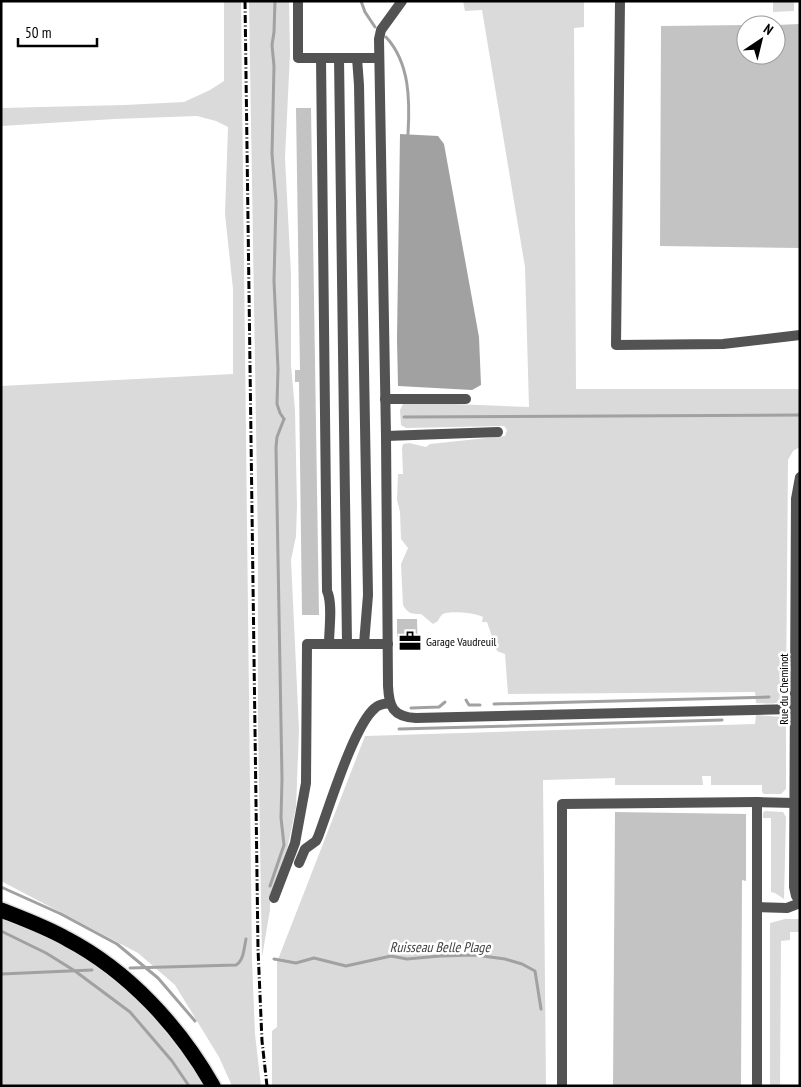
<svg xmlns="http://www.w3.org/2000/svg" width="801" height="1087" viewBox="0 0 801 1087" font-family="'PT Sans Narrow',sans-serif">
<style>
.green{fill:#dadada}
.water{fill:#a1a1a1}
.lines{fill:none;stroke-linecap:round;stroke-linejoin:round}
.stream{stroke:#a1a1a1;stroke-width:3}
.building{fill:#c3c3c3}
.highway-casing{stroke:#dbdbdb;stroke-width:18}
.path{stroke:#757575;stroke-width:2;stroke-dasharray:1 2.5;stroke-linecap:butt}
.minor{stroke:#535353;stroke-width:10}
.highway{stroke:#000;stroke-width:15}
.rail{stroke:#000;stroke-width:3;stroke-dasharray:8 2.5 1 2.5;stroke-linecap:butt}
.labels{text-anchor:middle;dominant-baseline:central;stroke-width:5;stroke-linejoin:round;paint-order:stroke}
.poi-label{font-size:12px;fill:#000;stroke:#fff;text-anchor:start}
.street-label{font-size:12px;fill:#000;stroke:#fff}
.water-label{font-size:14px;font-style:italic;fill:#424242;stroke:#fff}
</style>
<rect width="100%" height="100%" fill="#fff"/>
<g class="green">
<polygon points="224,1 241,1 252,960 255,1034 261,1086 232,1086 219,1057 175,985 138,953 1,881 1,386 233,374 233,289 225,214 228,127 216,121 197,116 114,119 1,126 1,108 125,105 184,102 210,90 224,81"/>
<polygon points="249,1 289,1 290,53 285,158 291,274 291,365 295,410 297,506 296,536 291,560 299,730 296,807 287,850 270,897 270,910 262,957 258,726 258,545"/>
<path d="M463,1H584V27L574,28L576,389H800V447L793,451L788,460L786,693C784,707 766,703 756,703L755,692L508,694L505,654L497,651L487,622H482L483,617C476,613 454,611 446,613C441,614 440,617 438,621L433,624L421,614C412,614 408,614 403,605L401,564L408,548L401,539L400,512L397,500L398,474H403L402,448L403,444L409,443L426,447L430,444L505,436L507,430L504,426L406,428L401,425L400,410L404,402L529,407L525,267L482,10L465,11Z"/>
<polygon points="773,1 794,1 794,11 773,12"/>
<polygon points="756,715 783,717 786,720 786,789 781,794 764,794 762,792 762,785 711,785 711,776 702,776 703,785 615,785 615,778 543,780 546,1086 272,1086 272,1031 277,1027 277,962 365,736 755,724"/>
<polygon points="765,811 783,812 786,817 784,899 775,893 771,892 771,818 763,818 763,813"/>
<path d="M1,918C24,927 46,936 67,948C124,980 170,1030 203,1086H1Z"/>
<polygon points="785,919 800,919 800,932 790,932 790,940 781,941 780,1086 770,1086 770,923"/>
</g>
<polygon class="water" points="400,134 438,136 444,144 479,337 481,385 472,390 398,386 397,339"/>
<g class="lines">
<g class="stream">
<polyline points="275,1 274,32 272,45 274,66 272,154 276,201 274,281 278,369 277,404 280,413 284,419"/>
<polyline points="361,1 365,12 375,27"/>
<path d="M386,37C410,63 410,101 408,134"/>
<polyline points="404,417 800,415"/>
<polyline points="466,700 469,705 480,705"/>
<polyline points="494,704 769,697"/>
<polyline points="411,708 439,707 445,702"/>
<polyline points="399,729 722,720"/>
<polyline points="270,886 284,845 281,818 282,779 276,447 277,437 284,419"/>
<polyline points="1,887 61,914 117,944 158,978 195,1021"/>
<polyline points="1,931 46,953 75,971 130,1012 172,1061 189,1086"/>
<polyline points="274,959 296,963 314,958 346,966 391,956 407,959 440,956 475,955 505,959 522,964 535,971 541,1009"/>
<path d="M130,968L236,965C244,960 244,948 246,939"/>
<polyline points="1,974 92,970"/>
</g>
</g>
<g class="building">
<polygon points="800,24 800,248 660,246 661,26 746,25 746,55 776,55 776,25"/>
<polygon points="296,108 311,108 319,615 302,615 299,382 295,382 295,370 300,370"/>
<polygon points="397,619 417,619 418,650 407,650 406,637 397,637"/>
<polygon points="615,812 746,814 746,881 742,880 741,1086 613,1086"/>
</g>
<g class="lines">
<g class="highway-casing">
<path id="highway" d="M1,910C24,919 46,927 67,939C128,971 179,1026 213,1086"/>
</g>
<g class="path">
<polyline points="399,640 406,639"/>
<polyline points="456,644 473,643"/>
</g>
<g class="minor">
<polyline points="298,1 298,58 379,58"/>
<path d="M402,1L381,30L379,39L386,436L388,686C389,707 393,717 416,718L795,709"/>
<polyline points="620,1 616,345 723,344 800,335"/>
<path d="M321,58L327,591C333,603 329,629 329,644"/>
<polyline points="339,58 347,644"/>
<polyline points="357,58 359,85 368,595 364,644"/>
<polyline points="385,399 466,399"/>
<polyline points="386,436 498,432"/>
<polyline points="800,477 796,499 794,887 796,896 800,901"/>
<path d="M299,863L305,849L316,841L318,837C329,808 354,725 375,708C379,704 384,704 389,703"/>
<polyline points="274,898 295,843 306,783 307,644 388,644"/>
<polyline points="757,907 757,802 795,803"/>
<polyline points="562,1086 562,804 757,802"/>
<polyline points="757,1086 757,907 787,908 800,903"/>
</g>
<use href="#highway" class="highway"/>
<polyline class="rail" points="245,1 258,949 262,1041 267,1086"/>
</g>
<defs>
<g id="office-bare" transform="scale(1.725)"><path d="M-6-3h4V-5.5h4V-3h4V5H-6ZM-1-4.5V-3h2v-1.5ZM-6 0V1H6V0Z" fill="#000" stroke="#fff" stroke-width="2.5" paint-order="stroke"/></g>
</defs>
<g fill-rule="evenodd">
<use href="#office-bare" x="410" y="641"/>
</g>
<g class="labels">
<g class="poi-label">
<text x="426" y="641">Garage Vaudreuil</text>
</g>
<g class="street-label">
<text transform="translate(783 689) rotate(-90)">Rue du Cheminot</text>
</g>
<g class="water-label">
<text x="440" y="947">Ruisseau Belle Plage</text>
</g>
</g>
<rect width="801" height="1087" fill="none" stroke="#000000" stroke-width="5"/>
<g transform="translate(761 40) rotate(35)"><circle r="24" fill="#ffffff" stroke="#999999"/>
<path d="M0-4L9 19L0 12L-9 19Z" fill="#000000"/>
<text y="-8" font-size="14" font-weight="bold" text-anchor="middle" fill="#000000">N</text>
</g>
<path d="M18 38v8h79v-8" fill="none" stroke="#000000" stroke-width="2.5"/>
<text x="25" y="38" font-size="15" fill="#000000" stroke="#ffffff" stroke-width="4" paint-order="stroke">50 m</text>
</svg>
